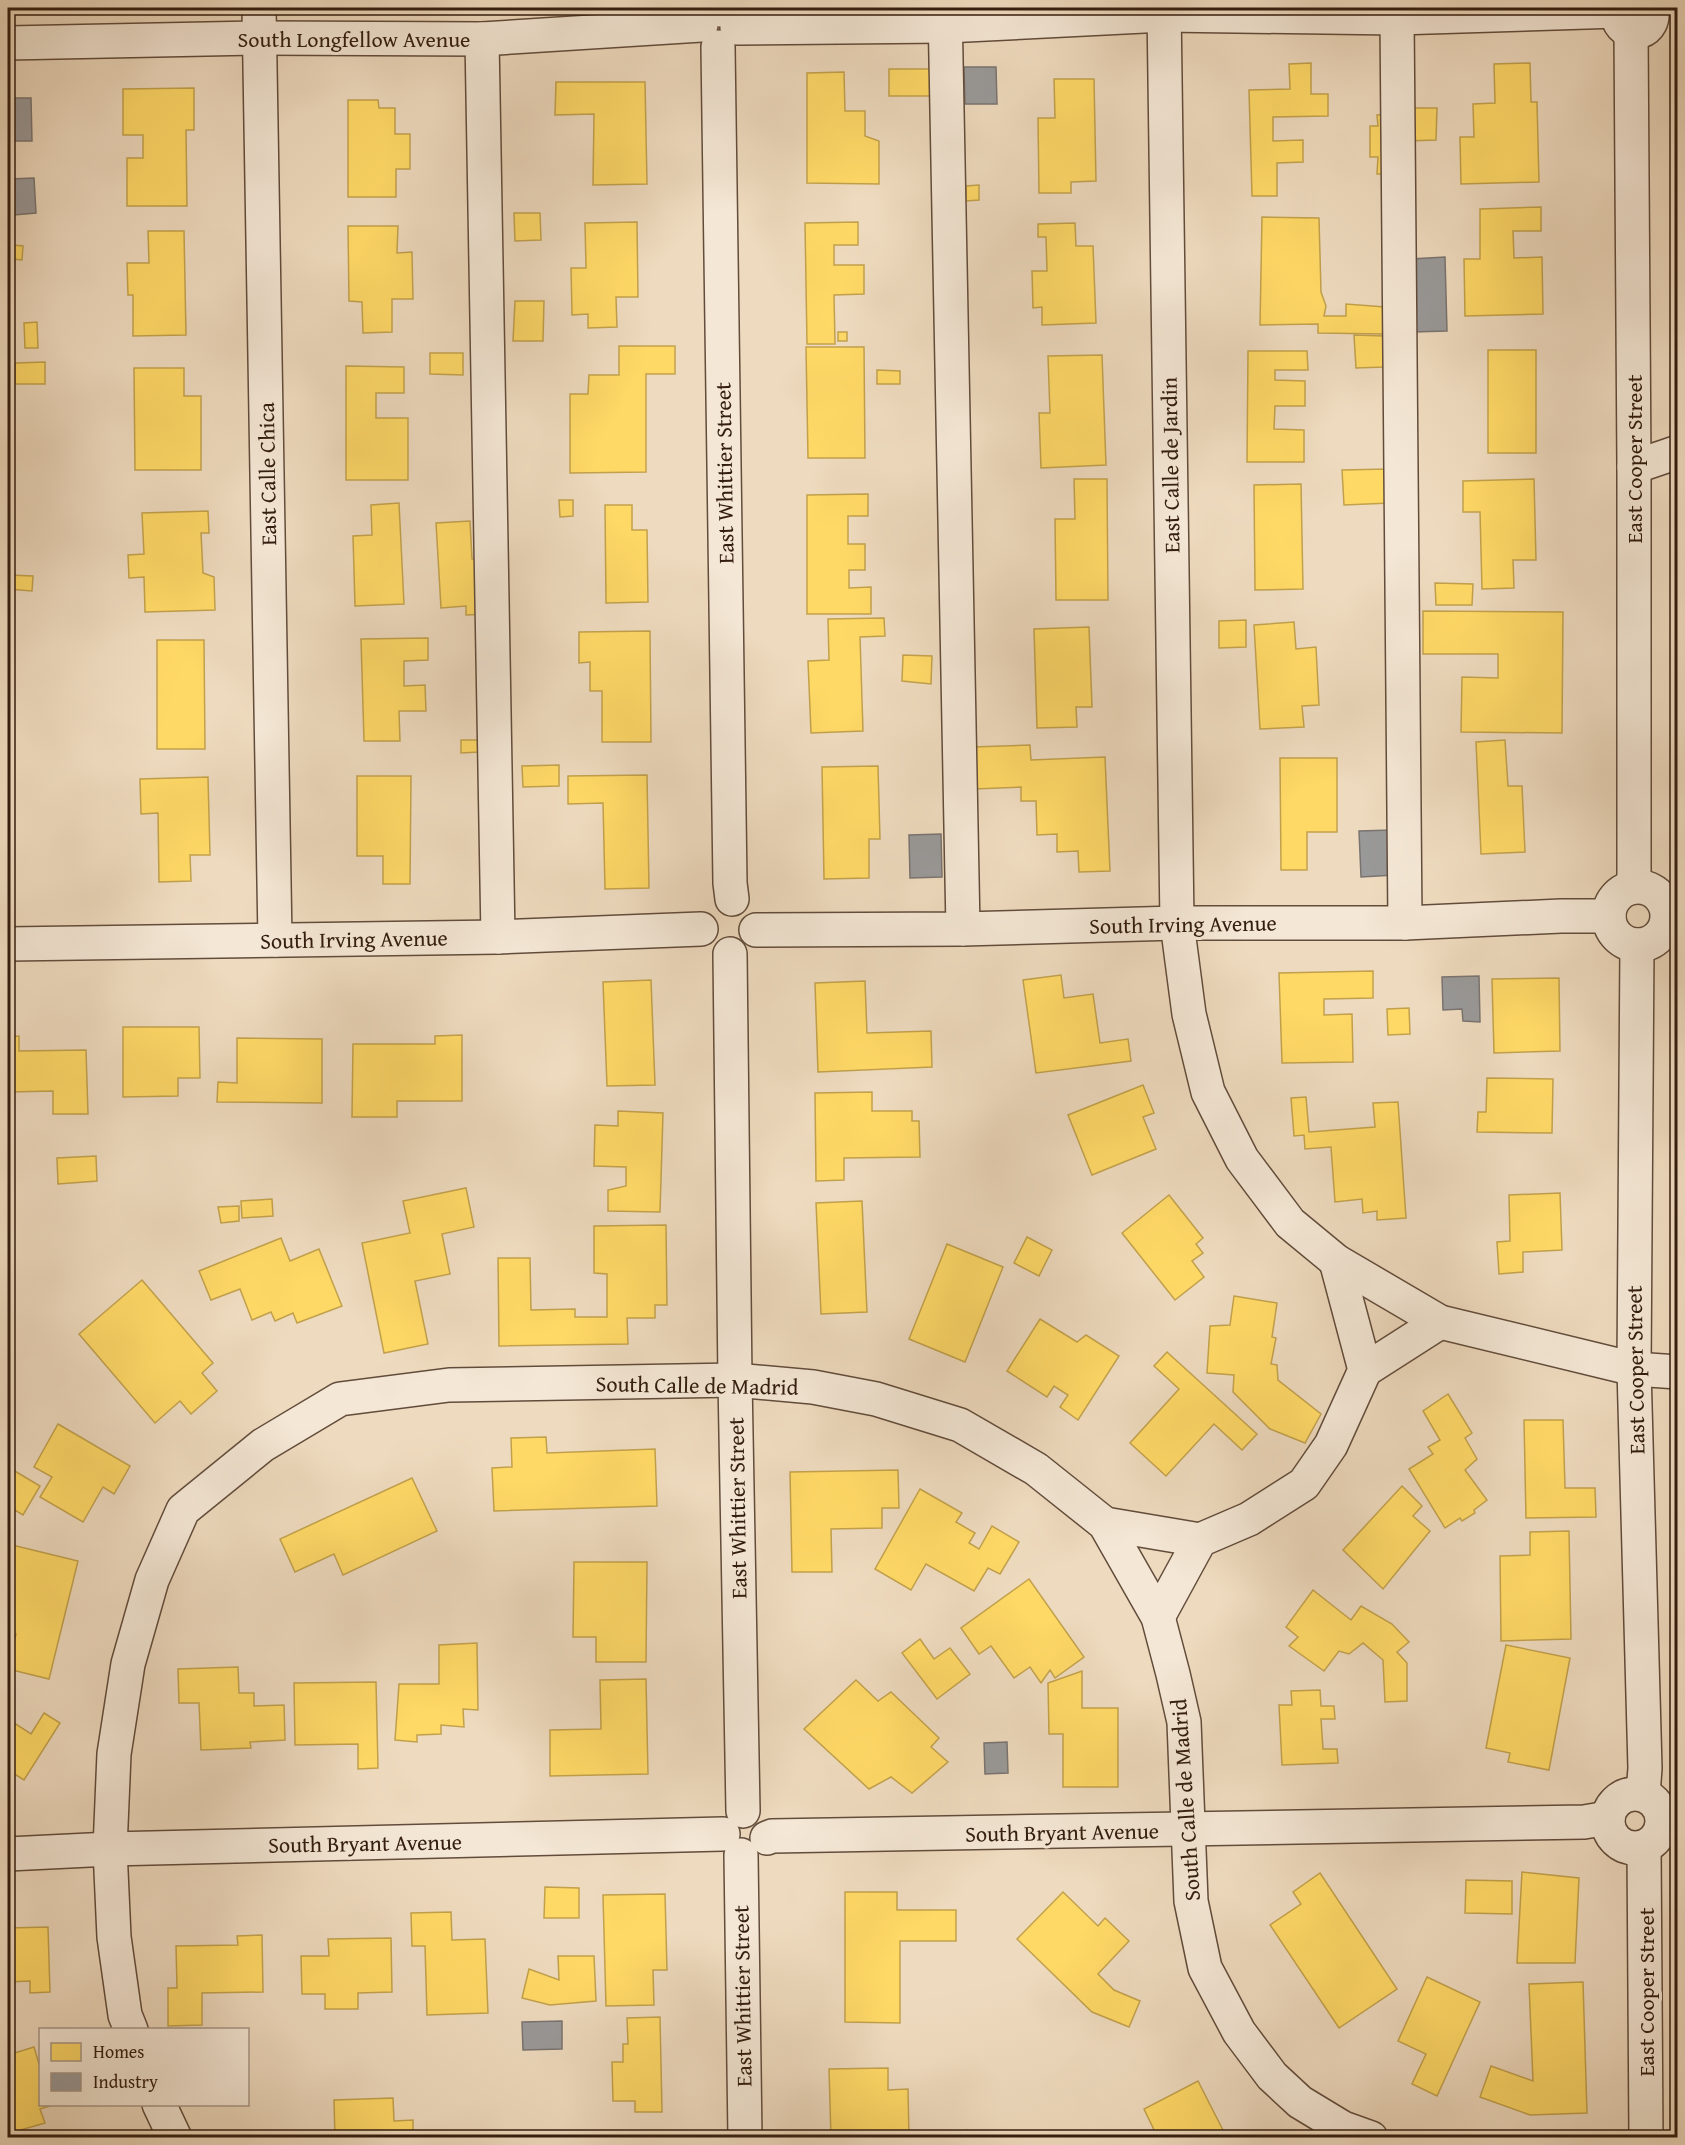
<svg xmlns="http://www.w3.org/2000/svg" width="1685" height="2145" viewBox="0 0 1685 2145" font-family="'Gentium Book Plus',serif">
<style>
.homes{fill:#ffd966;stroke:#c2a14c;stroke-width:1.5}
.industry{fill:#999;stroke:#7a7470;stroke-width:1.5}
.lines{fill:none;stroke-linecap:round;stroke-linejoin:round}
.minor-casing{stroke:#624c3b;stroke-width:36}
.minor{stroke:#f4e7d5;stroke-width:33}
.labels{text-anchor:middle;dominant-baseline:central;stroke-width:6;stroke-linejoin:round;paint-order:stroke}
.street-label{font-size:22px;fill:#331d0f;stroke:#f4e7d5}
</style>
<rect width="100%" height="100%" fill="#eedabe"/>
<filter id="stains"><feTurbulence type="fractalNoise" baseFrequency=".00333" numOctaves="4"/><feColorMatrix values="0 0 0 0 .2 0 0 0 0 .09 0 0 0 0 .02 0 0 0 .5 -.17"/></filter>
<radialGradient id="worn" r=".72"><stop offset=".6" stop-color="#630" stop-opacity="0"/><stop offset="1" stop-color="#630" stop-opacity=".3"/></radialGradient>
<g class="homes">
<polygon points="1311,63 1311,94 1328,94 1328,116 1273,117 1273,141 1303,140 1303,162 1277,163 1277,196 1252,196 1249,90 1290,89 1289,64"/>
<polygon points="1530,63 1531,102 1537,102 1539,182 1461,184 1460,137 1474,137 1473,104 1495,103 1494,64"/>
<rect x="889" y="69" width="42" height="27"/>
<polygon points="844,72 845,111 865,111 865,136 879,141 879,184 807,183 807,73"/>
<polygon points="1054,79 1094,79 1096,181 1071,182 1071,193 1039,193 1038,118 1055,118"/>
<polygon points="556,82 645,82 647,184 593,185 594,114 555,115"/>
<polygon points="194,88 194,130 186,130 187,206 127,206 127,158 143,158 143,135 123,135 123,89"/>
<polygon points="348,100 378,100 379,108 395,108 395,134 410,134 410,169 396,169 396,197 348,197"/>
<polygon points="1407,108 1437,108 1436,140 1407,141"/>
<polygon points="1390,114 1390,174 1377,174 1378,157 1370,157 1370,126 1378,126 1377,115"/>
<polygon points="979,185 979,200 966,201 966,186"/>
<polygon points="1541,207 1541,231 1513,231 1514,258 1542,257 1543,314 1465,316 1464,259 1480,259 1480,209"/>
<polygon points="514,213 540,213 541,240 515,241"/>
<polygon points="1262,217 1319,218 1321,292 1326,306 1324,316 1346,316 1346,304 1385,307 1385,334 1318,333 1318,324 1260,325"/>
<polygon points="637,222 638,297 616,297 617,327 588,328 588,314 572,315 571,268 586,268 585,223"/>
<polygon points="858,222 858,245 834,245 834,265 864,265 864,294 834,295 835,344 807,344 805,223"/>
<polygon points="1075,223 1076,246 1093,246 1096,323 1042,325 1042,307 1033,308 1032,271 1047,271 1046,237 1038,237 1038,224"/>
<polygon points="348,226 398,226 397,253 412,252 413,299 392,299 392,332 363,333 362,302 349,301"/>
<polygon points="148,231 184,231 186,335 133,336 133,295 128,295 127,263 149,263"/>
<polygon points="13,245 23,246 22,260 12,259"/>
<polygon points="8,265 11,265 10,286 8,286"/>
<polygon points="515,301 544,301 543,341 513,341"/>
<polygon points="37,322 38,348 25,348 24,323"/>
<rect x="838" y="332" width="9" height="9"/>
<polygon points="1354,335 1384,336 1384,367 1356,368"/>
<polygon points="619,346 675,346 675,374 646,374 646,472 570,473 570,394 588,394 589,375 619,375"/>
<polygon points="806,347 864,347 865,458 808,458"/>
<rect x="1488" y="350" width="48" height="103"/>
<polygon points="1248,351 1307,351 1308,370 1275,370 1275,380 1305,381 1305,406 1275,406 1274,429 1304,430 1304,462 1247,462"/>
<polygon points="430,353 463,353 463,375 430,374"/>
<polygon points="1102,355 1106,465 1041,468 1039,413 1050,413 1048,356"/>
<polygon points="45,362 45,384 15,384 15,363"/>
<polygon points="346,366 404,367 404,393 376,393 376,418 408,418 408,480 346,480"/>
<polygon points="134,368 184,368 184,396 201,396 201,470 135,470"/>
<polygon points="877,370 900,371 900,384 877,384"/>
<polygon points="1389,469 1390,503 1344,505 1342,470"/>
<polygon points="1074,479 1107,479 1108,600 1056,600 1055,519 1075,519"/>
<polygon points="1534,479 1536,560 1513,560 1514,588 1482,589 1480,512 1463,512 1463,481"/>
<polygon points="1301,484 1303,589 1255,590 1254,485"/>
<polygon points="868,494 868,516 848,516 848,544 865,544 865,570 849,570 849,588 871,587 871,614 807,614 807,495"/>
<polygon points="559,500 573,500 573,516 560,517"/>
<polygon points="399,503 404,604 355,606 353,536 372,535 371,505"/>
<polygon points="605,505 632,505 632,530 647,530 648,602 606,603"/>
<polygon points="208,511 209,533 201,533 203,573 214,577 215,610 145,612 144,577 129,578 128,555 144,554 142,513"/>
<polygon points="470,521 472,559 486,558 489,614 466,615 466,606 441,608 436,523"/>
<polygon points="9,575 33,576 32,591 8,589"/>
<polygon points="1435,583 1473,584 1472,605 1436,605"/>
<polygon points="1423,611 1563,612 1562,733 1461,732 1462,677 1498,678 1498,654 1423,654"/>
<polygon points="884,618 885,636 860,637 863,731 811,733 808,661 829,660 828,619"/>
<polygon points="1246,620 1246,647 1219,648 1219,621"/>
<polygon points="1294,622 1296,649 1316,647 1319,705 1302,706 1304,727 1260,729 1254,625"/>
<polygon points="1089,627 1092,707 1076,707 1077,727 1037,728 1034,629"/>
<polygon points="650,631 651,742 602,742 602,691 590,691 590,662 579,663 579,632"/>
<polygon points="428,638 428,660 404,661 404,686 425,685 426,711 399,711 400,741 364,741 361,639"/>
<polygon points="157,640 204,640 205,749 157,749"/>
<polygon points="903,655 932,656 931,684 902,681"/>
<polygon points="461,740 479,740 479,752 461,753"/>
<polygon points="1505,740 1508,786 1522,786 1525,852 1481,854 1476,742"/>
<polygon points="1030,745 1031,760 1105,757 1110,871 1079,872 1078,851 1057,852 1057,834 1037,835 1036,801 1021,801 1021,787 974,789 973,747"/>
<polygon points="1280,758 1337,758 1337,832 1307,832 1307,870 1281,870"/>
<polygon points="559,765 559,786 523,787 522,766"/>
<polygon points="878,766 880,839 869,839 869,878 824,879 822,767"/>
<polygon points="647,775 649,888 605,889 603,803 568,804 568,776"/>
<polygon points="357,776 411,776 410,884 383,884 383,856 357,856"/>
<polygon points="208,777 210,855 190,855 191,881 159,882 158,813 141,814 140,779"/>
<polygon points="1373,971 1373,998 1324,999 1324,1015 1352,1014 1353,1062 1282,1063 1279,973"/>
<polygon points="1061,975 1064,998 1093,994 1100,1043 1128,1039 1131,1061 1036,1073 1023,980"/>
<polygon points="1559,978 1560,1051 1494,1053 1492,979"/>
<polygon points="651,980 655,1085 607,1086 603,982"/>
<polygon points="865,981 867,1033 931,1031 932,1067 818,1072 815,983"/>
<polygon points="1409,1008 1410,1034 1388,1035 1387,1009"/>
<polygon points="123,1027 199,1027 200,1078 178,1078 178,1096 123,1097"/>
<polygon points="462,1035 462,1101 397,1101 397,1117 352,1117 353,1044 435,1044 435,1036"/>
<polygon points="19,1036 19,1051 86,1050 88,1114 53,1114 53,1091 8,1092 8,1037"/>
<polygon points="237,1038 322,1039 322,1103 217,1102 218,1082 237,1083"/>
<polygon points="1487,1078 1553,1079 1552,1133 1477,1132 1478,1112 1486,1112"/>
<polygon points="1143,1085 1154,1113 1143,1117 1156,1149 1092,1175 1068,1115"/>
<polygon points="872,1092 872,1111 912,1111 912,1121 919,1121 920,1157 844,1158 844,1180 816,1181 815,1093"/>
<polygon points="1306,1097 1309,1132 1375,1127 1373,1103 1398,1102 1406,1218 1377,1220 1377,1211 1363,1213 1362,1199 1335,1202 1331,1147 1305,1149 1304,1135 1294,1136 1291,1098"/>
<polygon points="618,1111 663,1113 660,1212 608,1211 608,1190 626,1186 626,1167 594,1166 595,1125 618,1126"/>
<polygon points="96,1156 97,1181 58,1184 57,1158"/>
<polygon points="466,1188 474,1227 442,1234 450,1274 415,1281 428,1344 384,1353 362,1243 410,1233 403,1201"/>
<polygon points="1560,1193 1562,1250 1523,1252 1523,1272 1499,1274 1497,1242 1510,1241 1509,1195"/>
<polygon points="1169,1195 1203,1238 1196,1244 1203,1253 1192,1261 1204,1277 1175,1300 1122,1233"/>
<polygon points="272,1199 273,1216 242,1218 241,1201"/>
<polygon points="862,1201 867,1312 821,1314 816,1203"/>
<polygon points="239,1206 239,1221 221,1223 218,1207"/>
<polygon points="666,1225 667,1305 655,1305 655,1318 627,1318 628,1344 499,1346 498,1258 530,1258 531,1310 575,1309 575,1317 607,1317 607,1274 594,1273 594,1226"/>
<polygon points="1027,1237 1052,1250 1039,1276 1014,1263"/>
<polygon points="281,1238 290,1261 319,1249 342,1306 297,1323 293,1313 275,1321 271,1312 252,1320 240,1289 211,1300 199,1271"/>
<polygon points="947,1244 1003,1267 965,1362 909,1339"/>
<polygon points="142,1280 213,1363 202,1373 217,1391 191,1414 180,1401 155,1423 79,1334"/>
<polygon points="1234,1296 1277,1303 1272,1337 1276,1338 1271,1364 1277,1365 1278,1380 1321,1414 1305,1443 1270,1429 1233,1392 1234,1375 1207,1373 1210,1326 1230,1325"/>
<polygon points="1040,1319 1077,1342 1086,1335 1119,1356 1078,1420 1060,1407 1068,1395 1054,1386 1047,1397 1007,1371"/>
<polygon points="1167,1352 1257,1434 1242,1450 1214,1424 1166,1476 1130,1443 1179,1389 1154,1366"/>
<polygon points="1448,1394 1472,1433 1465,1438 1477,1459 1465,1470 1487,1500 1474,1510 1475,1513 1462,1521 1460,1518 1445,1528 1409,1469 1433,1454 1428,1447 1440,1440 1423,1411"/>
<polygon points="1524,1420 1563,1420 1565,1488 1595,1488 1596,1517 1526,1518"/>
<polygon points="58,1424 130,1466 114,1494 103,1487 83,1522 40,1497 52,1477 34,1467"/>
<polygon points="546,1437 547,1453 655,1449 657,1506 494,1511 492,1468 512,1467 511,1438"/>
<polygon points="8,1467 40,1486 23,1515 8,1506"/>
<polygon points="898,1470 899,1508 882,1508 882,1528 831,1529 832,1572 792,1572 790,1472"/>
<polygon points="412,1478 437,1531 343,1575 334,1554 295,1572 280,1539"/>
<polygon points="1402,1486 1422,1506 1413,1516 1430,1531 1383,1589 1343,1550"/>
<polygon points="920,1489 962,1513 956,1522 975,1533 969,1543 979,1549 992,1526 1019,1542 1000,1574 988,1568 974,1591 926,1564 911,1590 875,1569"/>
<polygon points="1569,1531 1571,1639 1501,1641 1500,1556 1530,1555 1530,1532"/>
<polygon points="8,1544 78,1561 49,1679 8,1669 16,1634 8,1632"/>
<polygon points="574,1562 647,1562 646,1662 596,1662 596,1637 573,1637"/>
<polygon points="1029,1579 1084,1657 1055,1678 1050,1670 1041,1683 1030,1667 1014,1678 991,1646 979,1654 961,1628"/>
<polygon points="1313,1590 1351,1620 1361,1606 1392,1624 1409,1642 1397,1652 1407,1663 1407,1701 1385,1702 1383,1660 1363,1643 1349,1654 1339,1651 1324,1671 1289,1646 1298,1637 1286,1627"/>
<polygon points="920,1639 934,1659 950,1648 970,1674 937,1699 902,1653"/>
<polygon points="477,1643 478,1710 463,1709 464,1727 441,1725 441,1734 417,1735 417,1742 395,1740 399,1684 439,1684 439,1645"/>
<polygon points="1506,1645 1570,1658 1549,1770 1508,1762 1510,1753 1486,1748"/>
<polygon points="238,1667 239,1693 254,1693 254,1706 284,1705 285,1740 250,1742 251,1748 201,1750 199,1703 179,1703 178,1669"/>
<polygon points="1082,1671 1082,1708 1118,1708 1118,1787 1063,1787 1063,1734 1049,1734 1048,1683"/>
<polygon points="646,1679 648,1774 550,1776 550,1730 601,1729 600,1680"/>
<polygon points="856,1680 878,1701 891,1692 939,1738 931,1747 948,1762 912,1793 891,1777 869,1789 804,1729"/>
<polygon points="376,1682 378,1768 358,1769 358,1744 295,1745 294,1683"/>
<polygon points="1320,1690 1321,1706 1334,1706 1335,1719 1321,1719 1323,1749 1337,1749 1338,1763 1282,1765 1279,1705 1292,1705 1291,1691"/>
<polygon points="44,1713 60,1723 24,1780 8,1770 8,1719 31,1734"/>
<polygon points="1522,1872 1579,1878 1575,1963 1517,1963"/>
<polygon points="1320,1873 1397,1989 1339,2028 1270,1925 1301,1904 1293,1892"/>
<polygon points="1466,1880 1512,1881 1512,1914 1465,1913"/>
<polygon points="545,1887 579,1888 579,1918 544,1918"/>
<polygon points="845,1892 897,1892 897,1910 956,1910 956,1941 900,1941 900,2023 845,2022"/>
<polygon points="1063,1892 1098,1926 1105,1918 1129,1941 1098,1974 1114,1990 1140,2001 1129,2027 1092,2012 1017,1939"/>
<polygon points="665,1894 667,1970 653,1970 654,2005 606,2006 603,1895"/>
<polygon points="451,1912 452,1940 485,1939 488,2013 427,2015 425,1946 412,1946 411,1913"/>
<polygon points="48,1927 50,1992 30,1993 30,1981 8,1982 8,1928"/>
<polygon points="262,1935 263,1992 202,1993 202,2025 168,2026 168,1988 177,1988 176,1946 238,1945 237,1936"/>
<polygon points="391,1938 392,1992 358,1993 358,2009 325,2009 325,1994 302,1994 301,1956 329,1956 328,1939"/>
<polygon points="558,1956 594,1956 596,2001 550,2005 522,1998 529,1969 559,1980"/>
<polygon points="1427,1977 1480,2002 1437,2096 1412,2084 1426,2054 1398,2041"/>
<polygon points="1583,1982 1587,2113 1530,2115 1480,2097 1491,2066 1533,2081 1529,1984"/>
<polygon points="660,2017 662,2112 635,2112 635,2101 613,2101 612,2062 623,2062 623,2044 628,2044 627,2018"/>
<polygon points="34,2047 39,2064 40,2063 40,2104 50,2104 50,2106 40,2109 45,2123 10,2133 8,2126 8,2055"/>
<polygon points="888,2068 888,2090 908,2089 909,2138 831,2138 829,2069"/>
<polygon points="1198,2081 1227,2138 1158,2138 1144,2109"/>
<polygon points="393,2098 394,2121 413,2120 413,2138 335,2138 334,2100"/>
<polygon points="967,2130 984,2137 984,2138 964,2138"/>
</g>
<g class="industry">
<polygon points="964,67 996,67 997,104 965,104"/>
<polygon points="9,98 31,98 32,141 10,141"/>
<polygon points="34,178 36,213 14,215 10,179"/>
<polygon points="1445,257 1447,331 1413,332 1411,259"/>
<polygon points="1392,830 1395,875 1361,877 1359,831"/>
<polygon points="941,834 942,877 910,878 909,835"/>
<polygon points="1479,976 1480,1022 1463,1021 1462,1009 1443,1010 1442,977"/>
<polygon points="1007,1742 1008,1773 985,1774 984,1743"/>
<polygon points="562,2021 562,2049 523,2050 522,2022"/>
</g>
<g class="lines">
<g class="minor-casing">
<g id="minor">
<polyline points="259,8 275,940"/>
<polyline points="945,8 963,929"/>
<polyline points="1164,8 1177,923 1189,1014 1208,1092 1242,1159 1290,1223 1336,1261 1440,1322 1634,1369 1678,1372"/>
<polyline points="720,10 720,8"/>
<polyline points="1397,18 1405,923"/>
<path d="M1618,19C1627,42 1658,32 1651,8"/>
<polyline points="737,28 946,26 1164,15 1397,18 1618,11"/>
<polyline points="1631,32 1634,467 1634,887"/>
<polyline points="482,39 498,937"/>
<polyline points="8,43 260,38 482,39 701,25"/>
<polyline points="718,47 730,883 732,899"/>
<polyline points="1634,467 1678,452"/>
<circle cx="1638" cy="916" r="29"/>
<polyline points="756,930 963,929 1177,923 1405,923 1561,916 1609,916"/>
<polyline points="8,944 498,937 701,929"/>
<polyline points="1637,945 1634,1369 1645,1768 1643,1795"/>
<polyline points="730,954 735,1380 743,1811"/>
<polyline points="1365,1370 1440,1322"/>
<polyline points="1105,1524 1200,1540"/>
<polyline points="1158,1617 1200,1540 1249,1519 1304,1484 1331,1445 1365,1370 1336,1261"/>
<circle cx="1635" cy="1821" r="27"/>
<polyline points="767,1838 772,1836 1584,1822 1608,1818"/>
<polyline points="1644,1847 1646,2138"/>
<polyline points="8,1854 110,1849 723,1834"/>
<polyline points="741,1855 745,2138"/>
<polyline points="131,2030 125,2015 114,1937 110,1849 114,1754 128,1664 152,1580 183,1510 263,1445 340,1399 449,1385 735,1380 813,1387 876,1399 960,1425 1036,1469 1105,1524 1158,1617 1173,1674 1184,1722 1191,1901 1205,1968 1239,2032 1272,2076 1300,2102 1343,2128 1371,2138"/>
<polyline points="159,2104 175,2138"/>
</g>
</g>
<use href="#minor" class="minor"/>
</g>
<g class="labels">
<g class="street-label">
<text x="354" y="39">South Longfellow Avenue</text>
<text transform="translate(1634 459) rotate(-90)">East Cooper Street</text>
<text transform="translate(1170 465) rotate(-91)">East Calle de Jardin</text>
<text transform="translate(724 473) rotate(-91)">East Whittier Street</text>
<text transform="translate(267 474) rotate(-91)">East Calle Chica</text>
<text transform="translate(1183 924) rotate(-1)">South Irving Avenue</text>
<text transform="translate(354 939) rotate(-1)">South Irving Avenue</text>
<text transform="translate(1635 1370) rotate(-91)">East Cooper Street</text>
<text transform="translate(697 1385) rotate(1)">South Calle de Madrid</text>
<text transform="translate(737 1508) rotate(-91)">East Whittier Street</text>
<text transform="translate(1185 1800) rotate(-94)">South Calle de Madrid</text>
<text transform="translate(1062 1832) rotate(-1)">South Bryant Avenue</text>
<text transform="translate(365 1843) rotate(-1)">South Bryant Avenue</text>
<text transform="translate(1646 1992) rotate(-90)">East Cooper Street</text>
<text transform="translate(742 1996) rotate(-91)">East Whittier Street</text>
</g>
</g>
<rect width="1685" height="2145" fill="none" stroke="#eedabe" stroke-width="30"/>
<rect x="9" y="9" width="1667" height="2127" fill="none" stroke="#331d0f" stroke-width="3"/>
<rect x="15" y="15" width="1655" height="2115" fill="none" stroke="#331d0f" stroke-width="1.5"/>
<rect x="39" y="2028" width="210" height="78" fill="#f4e7d5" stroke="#a79686" stroke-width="1.5"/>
<rect x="51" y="2043" width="30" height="18" fill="#ffd966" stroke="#a79686" stroke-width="1.5"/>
<text x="93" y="2058" font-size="18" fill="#331d0f">Homes</text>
<rect x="51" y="2073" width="30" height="18" fill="#999999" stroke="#a79686" stroke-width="1.5"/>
<text x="93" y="2088" font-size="18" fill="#331d0f">Industry</text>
<rect width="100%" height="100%" filter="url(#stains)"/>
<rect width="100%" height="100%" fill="url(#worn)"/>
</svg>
